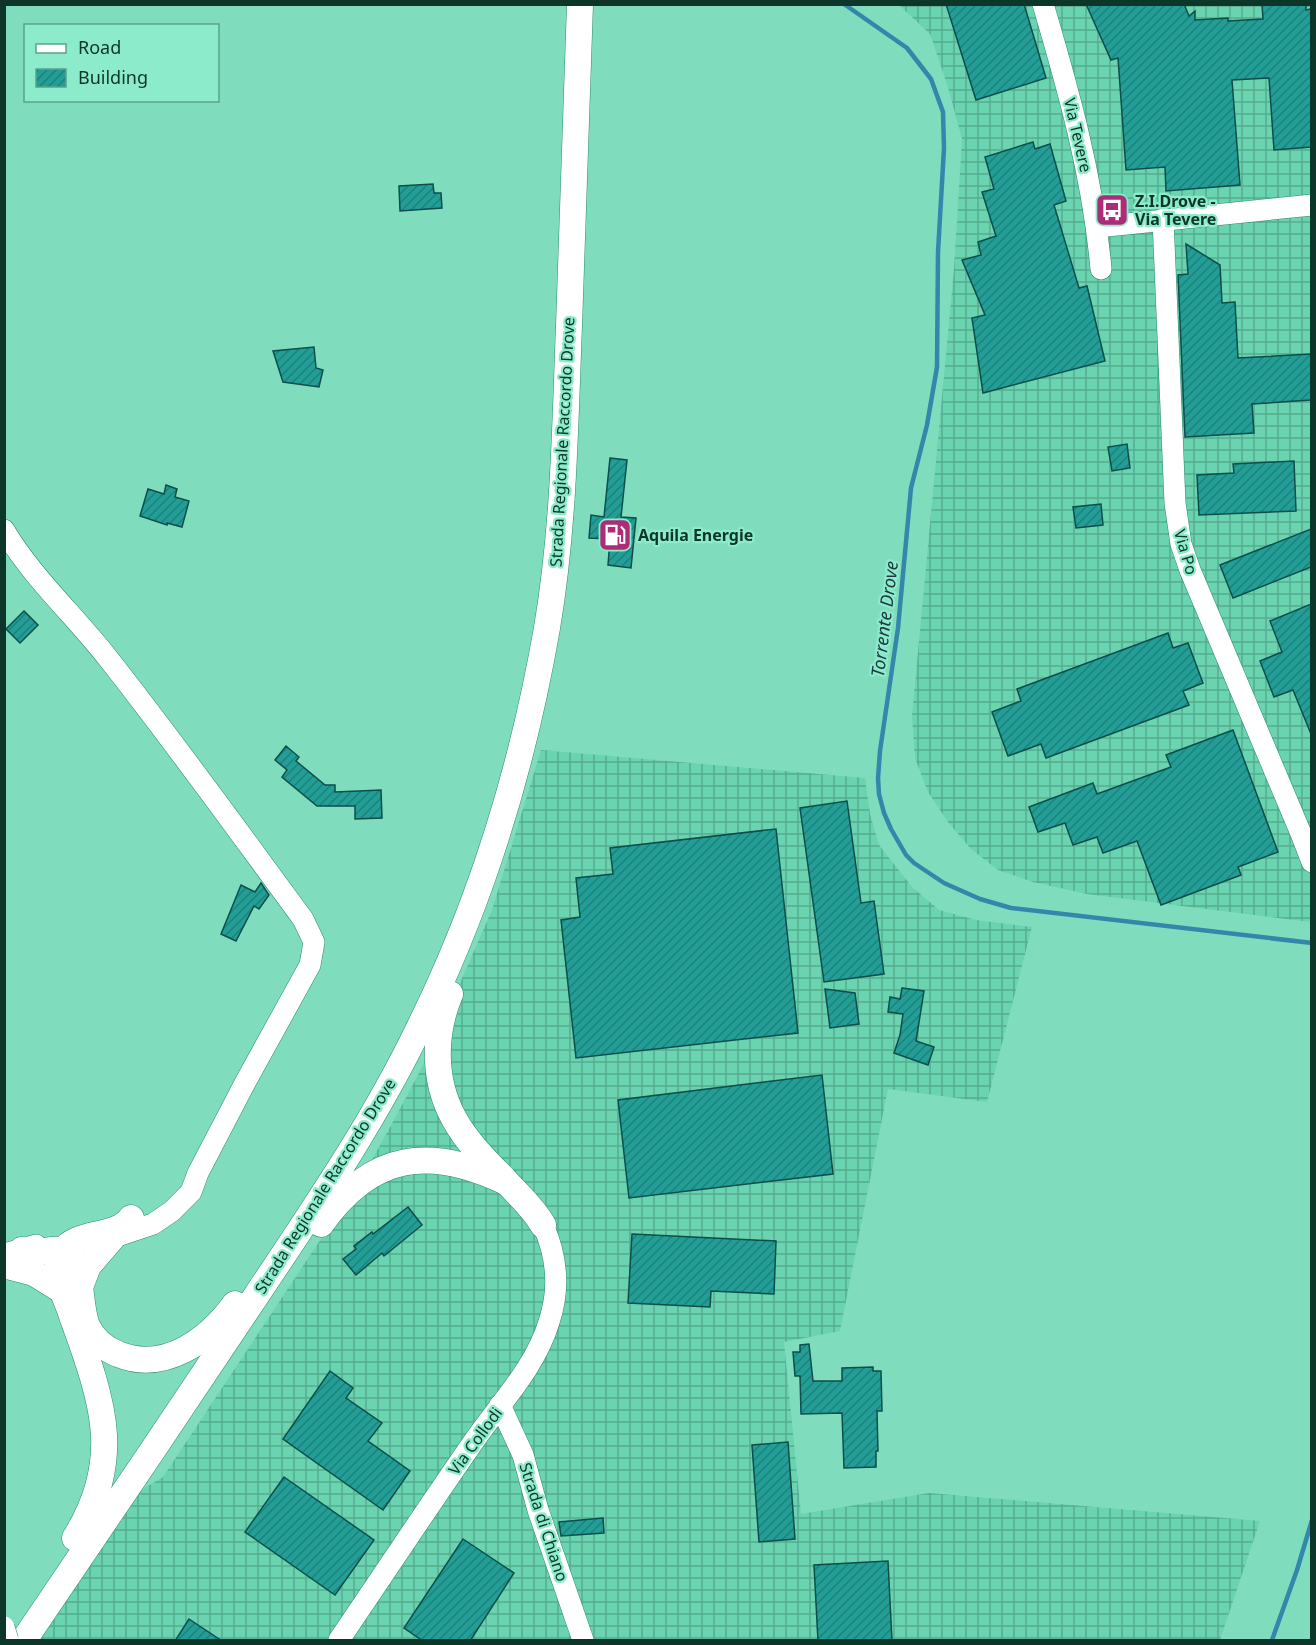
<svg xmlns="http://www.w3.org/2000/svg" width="1316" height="1645" viewBox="0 0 1316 1645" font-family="'Noto Sans',sans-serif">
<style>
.industrial{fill:url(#industrial-grid)}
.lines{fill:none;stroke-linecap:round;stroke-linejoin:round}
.stream{stroke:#3487aa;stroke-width:4.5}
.building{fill:url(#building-hatch);stroke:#0d4e4a;stroke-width:1.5}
.minor-casing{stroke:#288d70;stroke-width:22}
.major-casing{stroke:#288d70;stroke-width:27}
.minor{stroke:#fff;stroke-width:21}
.major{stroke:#fff;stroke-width:26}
.minor-bridge-casing{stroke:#288d70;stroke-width:22;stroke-linecap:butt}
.minor-bridge{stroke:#fff;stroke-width:21}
.labels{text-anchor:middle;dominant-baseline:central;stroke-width:4.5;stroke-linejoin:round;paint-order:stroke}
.street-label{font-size:16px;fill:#0c362a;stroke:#8cebca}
.poi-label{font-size:16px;font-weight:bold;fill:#0c362a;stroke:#8cebca;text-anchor:start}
.water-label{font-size:18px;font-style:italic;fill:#1e3844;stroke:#8cebca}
</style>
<defs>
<pattern id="industrial-grid" width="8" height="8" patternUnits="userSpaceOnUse" patternTransform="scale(1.5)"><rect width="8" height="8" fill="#6ad3b0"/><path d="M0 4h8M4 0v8" fill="none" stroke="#56ac8f"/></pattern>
<pattern id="building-hatch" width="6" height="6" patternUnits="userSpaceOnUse" patternTransform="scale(1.5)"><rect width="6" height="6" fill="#229e97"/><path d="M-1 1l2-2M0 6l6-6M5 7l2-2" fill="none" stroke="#1c827b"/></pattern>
</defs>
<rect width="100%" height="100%" fill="#7fddbd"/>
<g class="industrial">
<polygon points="899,5 1311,5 1311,922 1087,894 1033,882 998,870 971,849 948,822 928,792 915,758 912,716 954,269 962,139 947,84 930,34"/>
<polygon points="541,750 865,778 870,814 879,845 912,887 939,910 976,920 1032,927 987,1102 888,1089 840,1331 784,1342 801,1514 929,1493 1260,1521 1220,1640 38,1640 138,1492 163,1477 364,1174 394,1120 428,1056 492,910"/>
</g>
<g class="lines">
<g class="stream">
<polyline points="844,4 907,48 931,79 943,112 944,148 938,252 937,367 927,425 911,488 898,628 880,751 878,778 879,794 884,813 891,829 906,855 914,863 944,883 980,899 1011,908 1312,943"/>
<polyline points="1272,1640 1297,1570 1312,1520"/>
</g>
</g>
<g class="building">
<polygon points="946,4 1024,4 1046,78 976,100"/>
<polygon points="1086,4 1184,4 1189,16 1195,11 1195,20 1228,18 1228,21 1263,19 1262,4 1306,4 1306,10 1311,9 1311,147 1274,150 1269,78 1232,80 1240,185 1166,191 1165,167 1126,170 1118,58 1111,60"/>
<polygon points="1033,142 1035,149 1050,144 1066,201 1054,205 1079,288 1087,286 1105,361 983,393 972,318 985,315 962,260 981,255 978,242 996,236 982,192 994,189 985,157"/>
<polygon points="433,184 434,193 441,193 442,208 400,211 399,186"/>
<polygon points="1186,244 1220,265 1222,303 1235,302 1238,358 1311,354 1311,400 1252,404 1254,433 1185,437 1178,275 1188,274"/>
<polygon points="314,347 316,368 323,370 319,387 283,382 273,351"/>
<polygon points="1127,444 1130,468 1112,471 1108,447"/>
<polygon points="610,458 627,460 621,517 636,518 631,568 608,565 610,539 589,538 591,515 604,517"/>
<polygon points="1294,461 1296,511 1199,515 1197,475 1234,473 1233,464"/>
<polygon points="166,485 177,489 175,497 189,501 182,527 167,523 167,525 140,516 148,489 164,494"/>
<polygon points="1101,504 1103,525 1076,528 1073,507"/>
<polygon points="1311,529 1311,567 1233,598 1220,565"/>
<polygon points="1311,604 1311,734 1293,690 1274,697 1260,661 1282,652 1270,621"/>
<polygon points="24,611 38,625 20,643 6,629"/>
<polygon points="1168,633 1173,648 1188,643 1203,683 1183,691 1189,705 1046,758 1041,744 1008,756 992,712 1021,701 1017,689"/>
<polygon points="1233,730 1278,852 1238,867 1241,875 1161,905 1137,841 1103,853 1097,837 1073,845 1065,823 1038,832 1029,807 1093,783 1097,794 1171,767 1166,755"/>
<polygon points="286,746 299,757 296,761 325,785 335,785 335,792 381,790 382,818 355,819 355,806 317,806 282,777 287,770 275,760"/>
<polygon points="847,801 861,903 874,901 884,974 824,982 800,808"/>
<polygon points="776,829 798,1033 576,1058 561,920 580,917 576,878 613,874 610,848"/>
<polygon points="261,883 269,895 259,909 254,906 236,941 221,934 241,885 255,892"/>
<polygon points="902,988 924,991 916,1041 934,1047 928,1065 894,1053 900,1035 903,1014 888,1012 890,997 900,999"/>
<polygon points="825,989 855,993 859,1024 830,1028"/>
<polygon points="822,1075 833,1174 629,1198 618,1100"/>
<polygon points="408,1207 422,1225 384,1256 382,1253 356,1275 343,1259 356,1249 354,1246 372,1232 373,1234"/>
<polygon points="632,1234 776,1241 774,1294 711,1291 710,1307 628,1303"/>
<polygon points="809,1344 813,1381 842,1381 842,1368 873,1367 873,1371 881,1371 882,1411 877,1411 878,1451 876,1451 876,1467 844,1468 842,1413 801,1414 800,1376 795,1376 793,1352 800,1352 800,1345"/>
<polygon points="330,1371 353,1388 346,1398 382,1423 368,1441 410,1471 383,1510 283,1439"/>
<polygon points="788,1442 795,1539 759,1542 752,1445"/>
<polygon points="284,1477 374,1540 335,1595 245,1532"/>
<polygon points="603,1518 604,1533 561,1536 559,1522"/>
<polygon points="463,1539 514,1573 470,1641 423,1641 404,1628"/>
<polygon points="888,1561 892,1641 818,1641 814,1565"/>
<polygon points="189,1619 222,1641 175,1641"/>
</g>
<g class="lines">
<g class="minor-casing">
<g id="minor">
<path d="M1043,4C1069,92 1093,178 1101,269"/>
<polyline points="1163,219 1175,503 1181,544 1190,570 1302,836 1312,862"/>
<polyline points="1097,227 1312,205"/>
<path d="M4,530C32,577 73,614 107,657C175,743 238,831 303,919L314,942L310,965L246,1081L198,1173L191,1192L172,1211L153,1224L111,1238"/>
<polyline points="4,1254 36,1245"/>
<polyline points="500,1405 523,1455 538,1510 583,1640"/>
<path d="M339,1640C384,1574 428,1507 474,1441C501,1402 535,1368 549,1322C560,1289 557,1256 543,1225"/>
</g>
</g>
<g class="major-casing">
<g id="major">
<path d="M450,994C432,1037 433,1087 459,1127C471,1146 488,1163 504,1179C518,1195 532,1206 543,1225"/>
<path d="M321,1224C372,1152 430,1146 506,1182"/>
<path d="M22,1250C35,1258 59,1242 70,1255C83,1273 79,1306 87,1326C93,1339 105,1349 118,1354C164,1373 208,1341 235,1304"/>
<polyline points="11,1267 34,1273 63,1291"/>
<polyline points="80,1287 88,1266 113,1237"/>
<path d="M75,1538C95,1506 106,1473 104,1435C102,1397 85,1352 72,1316C68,1302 59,1287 58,1273C57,1266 59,1257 63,1251C77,1230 116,1239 131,1218"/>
<path d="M24,1640C102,1525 181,1409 258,1293C316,1206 375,1120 420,1026C482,901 523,765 547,628C564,528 565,427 569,326C573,219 577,112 580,4"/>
</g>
</g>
<use href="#minor" class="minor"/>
<use href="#major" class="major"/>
<g class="minor-bridge-casing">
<polyline id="minor-bridge" points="4,1627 8,1640"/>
</g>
<use href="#minor-bridge" class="minor-bridge"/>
</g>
<defs>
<g id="bus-square" transform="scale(1.725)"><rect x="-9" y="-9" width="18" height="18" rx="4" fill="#ad2c78" stroke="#8cebca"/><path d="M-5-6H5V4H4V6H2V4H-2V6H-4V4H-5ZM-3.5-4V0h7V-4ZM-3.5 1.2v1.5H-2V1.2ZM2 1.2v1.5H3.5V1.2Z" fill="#fff"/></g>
<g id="fuel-square" transform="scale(1.725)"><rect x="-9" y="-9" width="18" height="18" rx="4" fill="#ad2c78" stroke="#8cebca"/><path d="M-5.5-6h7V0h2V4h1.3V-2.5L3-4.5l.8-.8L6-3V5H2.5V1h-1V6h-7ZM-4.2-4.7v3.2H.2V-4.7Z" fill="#fff"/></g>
</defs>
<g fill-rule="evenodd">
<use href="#bus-square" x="1112" y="210"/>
<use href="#fuel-square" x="615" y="535"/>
</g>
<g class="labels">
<g class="street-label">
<text transform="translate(1078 135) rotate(77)">Via Tevere</text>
<text transform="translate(562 442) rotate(-87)">Strada Regionale Raccordo Drove</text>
<text transform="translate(1186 552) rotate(74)">Via Po</text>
<text transform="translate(325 1186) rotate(-58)">Strada Regionale Raccordo Drove</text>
<text transform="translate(475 1441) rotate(-54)">Via Collodi</text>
<text transform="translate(544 1522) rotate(72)">Strada di Chiano</text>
</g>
<g class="poi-label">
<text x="1135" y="201">Z.I.Drove -<tspan x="1135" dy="18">Via Tevere</tspan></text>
<text x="638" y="535">Aquila Energie</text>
</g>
<g class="water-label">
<text transform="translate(884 619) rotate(-83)">Torrente Drove</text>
</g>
</g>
<rect width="1316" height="1645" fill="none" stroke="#0c362a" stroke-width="12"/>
<rect x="24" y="24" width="195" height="78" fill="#8cebca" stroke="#59a38a" stroke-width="1.5"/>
<rect x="36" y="44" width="30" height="9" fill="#ffffff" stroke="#59a38a" stroke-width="1.5"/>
<text x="78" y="54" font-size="18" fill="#0c362a">Road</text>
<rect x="36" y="69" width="30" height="18" fill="url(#building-hatch)" stroke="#59a38a" stroke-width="1.5"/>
<text x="78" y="84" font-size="18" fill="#0c362a">Building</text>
</svg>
